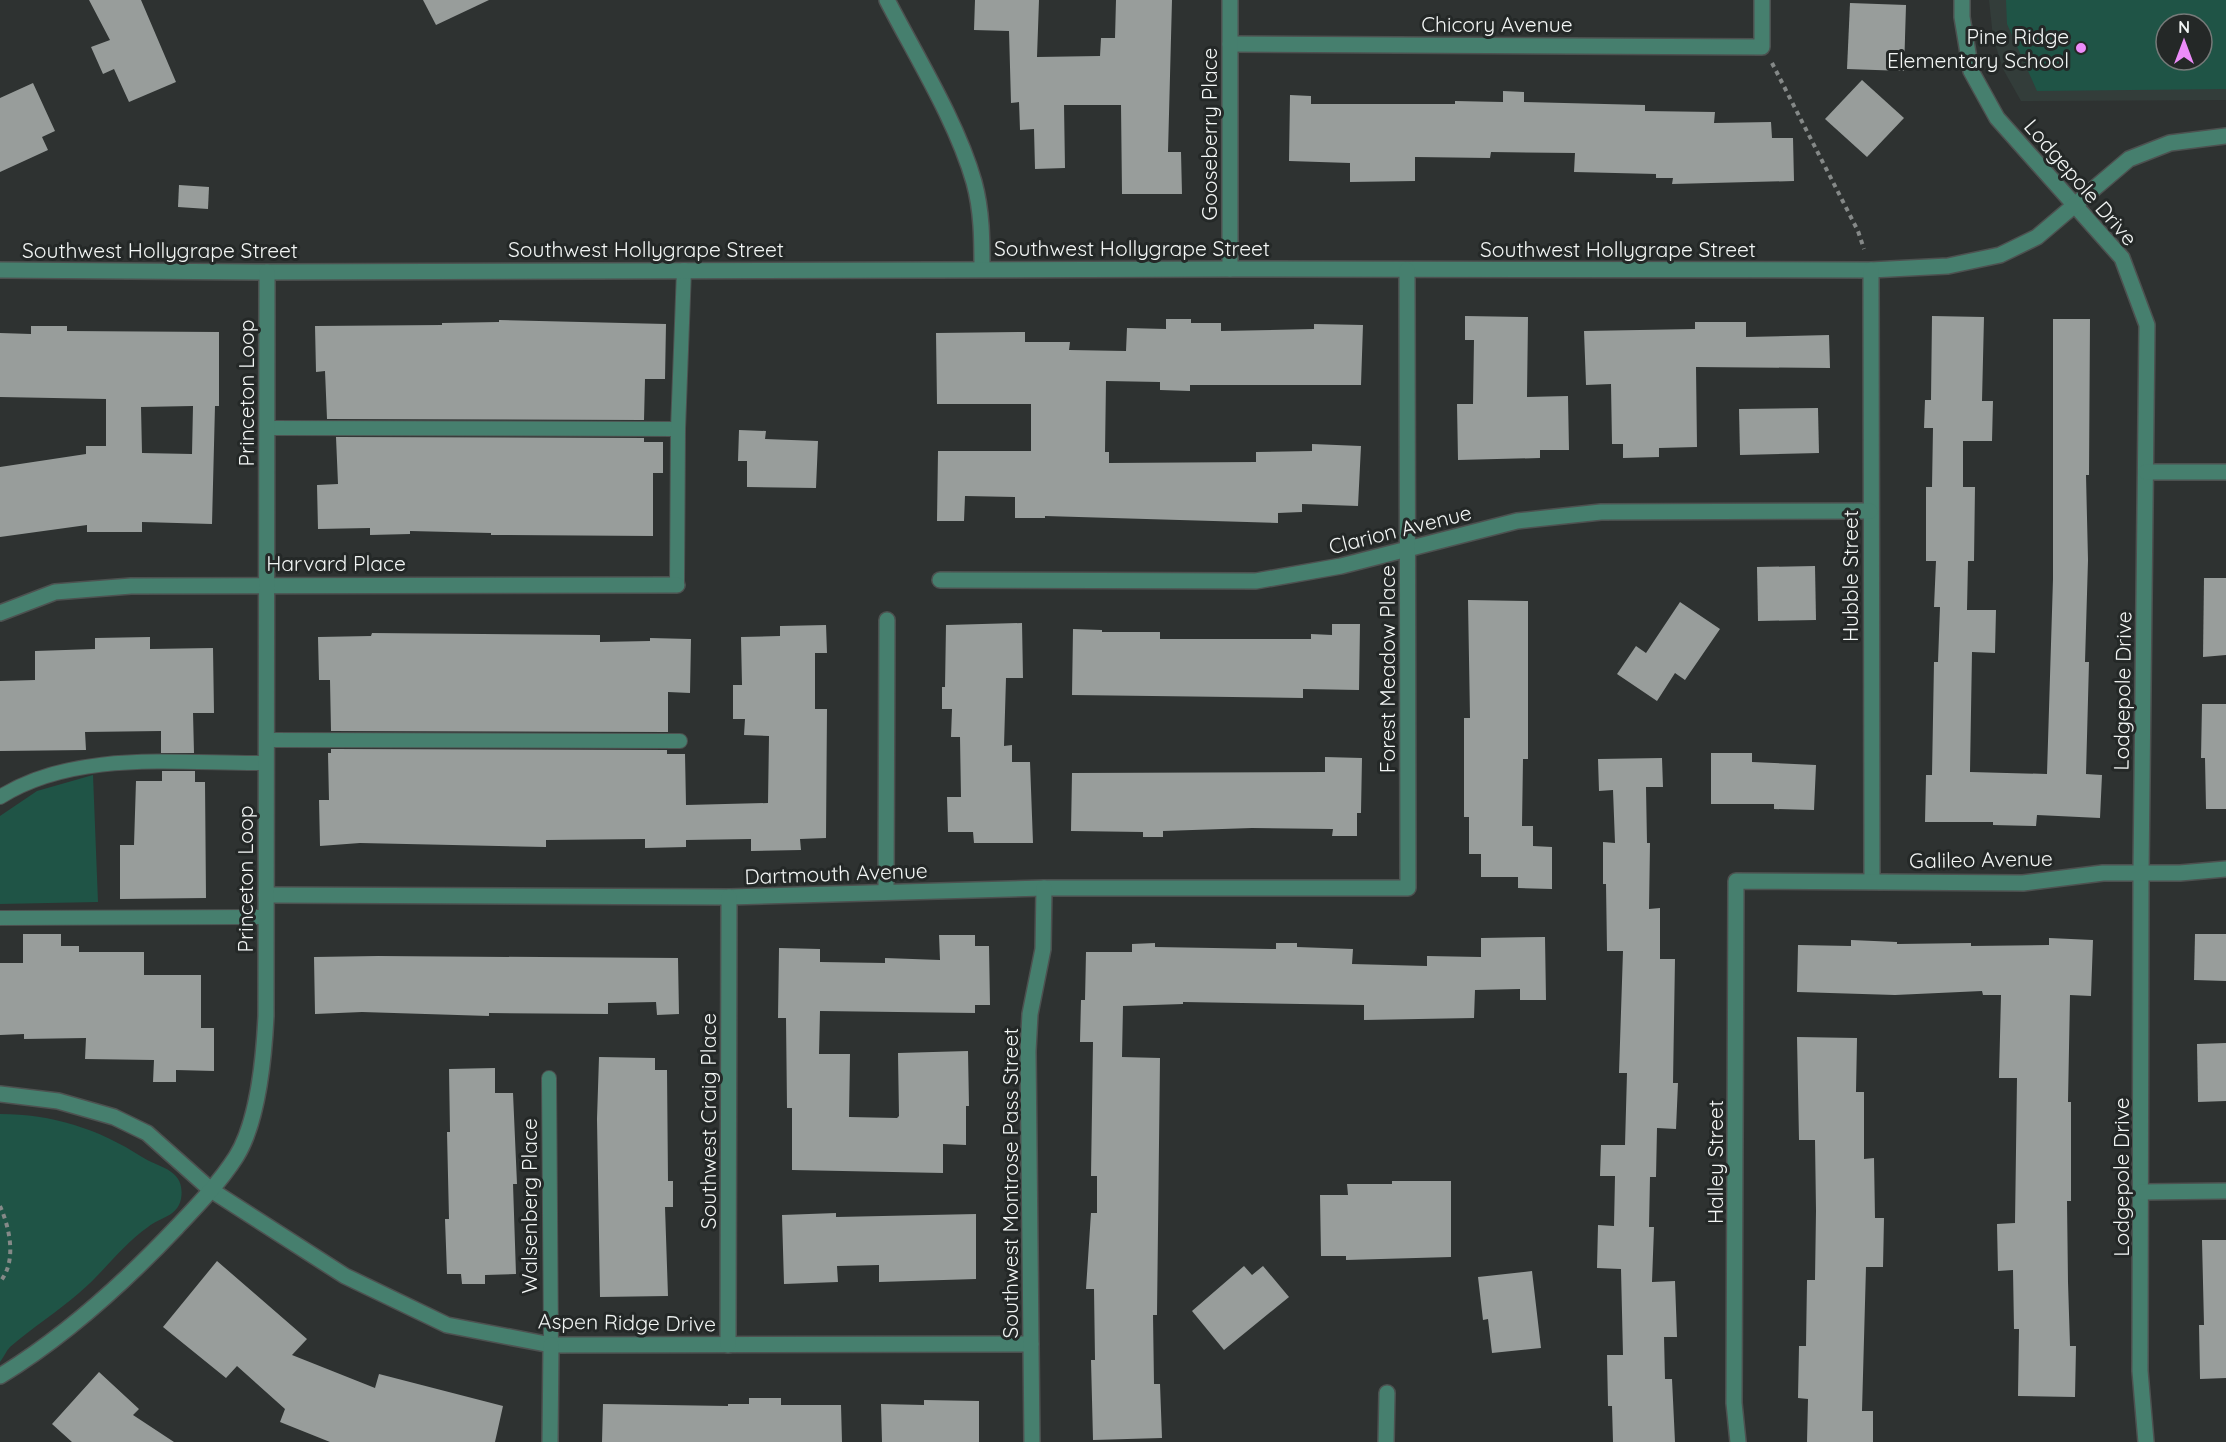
<svg xmlns="http://www.w3.org/2000/svg" width="2226" height="1442" viewBox="0 0 2226 1442" font-family="Quicksand,sans-serif">
<style>
.built{fill:#333d3a;fill-rule:evenodd}
.green{fill:#1f5446;fill-rule:evenodd}
.building{fill:#989d9b;fill-rule:evenodd}
.lines{fill:none;stroke-linecap:round;stroke-linejoin:round}
.lane-casing{stroke:#4d5150;stroke-width:16}
.street-casing{stroke:#4d5150;stroke-width:18}
.path{stroke:#858988;stroke-width:4;stroke-dasharray:4.5 4.5;stroke-linecap:butt}
.lane{stroke:#467f6e;stroke-width:14}
.street{stroke:#467f6e;stroke-width:15}
.poi-dot{fill:#ed8cfa;stroke:#242827;stroke-width:2}
.labels{text-anchor:middle;dominant-baseline:central;stroke-width:6;stroke-linejoin:round;paint-order:stroke}
.street-label{font-size:21px;fill:#f2f5f4;stroke:#242827}
.poi-label{font-size:21px;fill:#f2f5f4;stroke:#242827;text-anchor:end}
</style>
<rect width="100%" height="100%" fill="#2e3231"/>
<path class="built" d="M1989,0H2226V100L2021,101L2003,69L1993,37ZM2166,24H2202V60H2166Z"/>
<g class="green">
<path d="M2006,0H2226V89L2037,91L2007,24ZM2166,24H2202V60H2166Z"/>
<polygon points="93,775 98,902 0,904 0,816 37,791"/>
<path d="M0,1114C52,1114 99,1129 142,1157C159,1168 186,1169 181,1199C177,1217 160,1217 148,1227C122,1245 103,1273 79,1293C57,1312 32,1328 10,1347C6,1351 4,1357 0,1362Z"/>
</g>
<g class="building">
<polygon points="89,0 141,0 176,82 129,102 114,69 103,74 91,47 110,40"/>
<polygon points="423,0 489,0 436,25"/>
<polygon points="975,0 1039,0 1037,57 1100,56 1101,38 1115,38 1116,0 1172,0 1168,152 1181,152 1182,194 1122,194 1121,105 1064,105 1065,168 1035,169 1034,129 1020,130 1019,102 1011,103 1009,31 974,30"/>
<polygon points="1850,3 1906,5 1904,71 1847,69"/>
<polygon points="1862,80 1904,118 1867,157 1825,119"/>
<polygon points="33,83 55,131 42,137 48,150 0,172 0,98"/>
<polygon points="1503,91 1524,92 1524,102 1645,105 1645,111 1715,112 1714,123 1771,122 1772,138 1793,138 1794,181 1672,184 1673,178 1656,178 1656,174 1574,172 1575,153 1491,152 1490,158 1415,157 1415,181 1350,182 1350,163 1289,161 1290,95 1311,96 1311,104 1455,104 1455,101 1503,102"/>
<polygon points="179,185 209,187 208,209 178,207"/>
<polygon points="1465,316 1528,317 1527,397 1568,396 1569,450 1540,450 1540,458 1458,460 1457,404 1473,404 1474,340 1465,340"/>
<polygon points="1932,316 1984,317 1982,401 1993,401 1992,441 1963,441 1963,487 1975,487 1974,561 1968,561 1967,610 1996,610 1995,653 1972,652 1970,772 2047,774 2053,579 2053,319 2090,319 2089,475 2086,475 2088,560 2085,662 2089,662 2086,774 2102,775 2100,818 2037,815 2036,826 1993,825 1993,822 1925,822 1926,775 1932,775 1934,662 1938,662 1940,607 1934,607 1936,561 1926,561 1926,487 1932,487 1933,428 1924,428 1925,400 1931,400"/>
<polygon points="1166,319 1191,319 1191,323 1221,323 1221,331 1314,329 1314,324 1363,325 1361,385 1190,385 1190,391 1160,390 1160,382 1106,381 1105,452 1109,452 1109,463 1256,462 1256,452 1312,451 1312,444 1361,446 1358,506 1302,504 1302,512 1278,513 1278,523 1045,516 1045,518 1015,518 1015,497 965,496 964,521 937,521 938,451 1031,451 1031,404 937,404 936,333 1025,332 1025,342 1070,342 1069,350 1126,351 1127,328 1166,329"/>
<polygon points="499,320 666,324 665,379 645,379 644,420 327,419 325,371 316,372 315,326 442,325 442,323 499,322"/>
<polygon points="1695,322 1746,322 1746,337 1829,335 1830,368 1696,367 1697,447 1659,448 1659,457 1623,458 1623,444 1612,444 1611,384 1586,385 1584,331 1695,329"/>
<path d="M31,326H67V331L219,332V406H215L212,524L142,522V532H87V525L0,537V467L86,454V446H106V399L0,397V333L31,334ZM193,406L192,454L142,453L141,407Z"/>
<polygon points="1818,408 1819,453 1740,455 1739,409"/>
<polygon points="739,430 766,431 765,439 818,441 816,488 747,487 747,461 738,461"/>
<polygon points="336,437 644,438 644,442 663,442 663,473 653,473 653,536 491,535 491,533 410,531 410,534 370,535 370,528 318,529 317,485 338,484"/>
<polygon points="1815,566 1816,620 1758,621 1757,567"/>
<polygon points="2204,578 2226,578 2226,655 2203,657"/>
<polygon points="1468,600 1528,601 1528,759 1523,759 1522,826 1533,826 1533,846 1552,847 1552,889 1518,888 1518,877 1481,877 1481,854 1469,854 1469,817 1464,817 1464,718 1470,718"/>
<polygon points="1680,602 1720,629 1685,680 1675,673 1657,701 1617,674 1636,646 1646,653"/>
<polygon points="1022,623 1023,678 1006,678 1004,746 1012,745 1012,762 1030,762 1033,843 974,843 973,832 948,832 947,797 961,797 960,737 951,737 952,709 942,709 942,687 945,687 946,625"/>
<polygon points="1332,624 1360,624 1359,690 1303,689 1303,698 1072,695 1073,629 1102,630 1102,632 1160,632 1160,639 1311,639 1311,634 1332,635"/>
<polygon points="826,625 827,653 815,653 815,709 827,709 826,838 800,839 801,850 751,851 751,839 686,840 686,847 645,848 645,839 546,840 546,847 360,843 320,846 319,800 329,800 328,753 331,753 331,749 667,750 667,754 685,754 686,805 768,803 769,736 744,735 745,719 733,719 733,685 742,685 741,637 780,636 780,626"/>
<polygon points="372,633 600,635 600,642 650,641 650,638 691,639 690,693 668,692 668,732 331,731 330,680 319,680 318,637 371,636"/>
<polygon points="150,637 150,649 213,648 214,713 193,713 194,753 161,753 161,731 85,732 86,750 0,751 0,681 35,680 35,651 95,649 95,638"/>
<polygon points="2202,704 2226,704 2226,809 2206,809 2205,758 2201,758"/>
<polygon points="1711,753 1752,753 1752,762 1816,765 1814,810 1774,809 1774,804 1711,804"/>
<polygon points="1325,757 1362,758 1361,813 1357,813 1357,836 1332,836 1333,829 1252,828 1163,831 1163,837 1143,837 1143,832 1071,831 1072,773 1325,772"/>
<polygon points="1662,758 1663,787 1646,787 1647,843 1650,843 1649,909 1660,908 1660,959 1675,959 1673,1083 1678,1083 1676,1129 1657,1128 1656,1177 1650,1177 1649,1227 1654,1227 1652,1282 1675,1281 1677,1337 1664,1337 1665,1379 1672,1379 1675,1442 1613,1442 1612,1406 1608,1406 1607,1355 1623,1355 1621,1269 1597,1268 1598,1225 1614,1226 1615,1176 1600,1176 1601,1145 1625,1145 1627,1073 1619,1073 1623,951 1607,951 1606,884 1603,884 1603,842 1615,843 1613,790 1599,791 1598,759"/>
<polygon points="162,771 195,771 195,782 205,782 206,898 120,899 120,845 134,845 136,781 162,781"/>
<polygon points="23,934 61,934 61,946 79,946 79,952 144,952 144,975 201,975 201,1028 214,1028 214,1071 176,1070 176,1082 153,1082 154,1060 85,1059 86,1038 24,1039 24,1034 0,1035 0,963 23,963"/>
<polygon points="2195,934 2226,934 2226,981 2194,980"/>
<polygon points="939,935 975,935 975,946 989,946 990,1005 975,1005 975,1013 820,1011 819,1054 850,1054 849,1117 897,1118 899,1116 898,1053 968,1051 969,1106 966,1106 966,1145 943,1144 943,1173 792,1170 792,1108 787,1108 786,1018 778,1018 779,948 820,949 820,962 885,963 885,958 940,960"/>
<polygon points="1545,937 1546,1000 1520,1000 1520,989 1475,990 1474,1018 1364,1020 1364,1005 1183,1002 1183,1004 1123,1006 1122,1057 1160,1058 1157,1315 1153,1315 1154,1384 1160,1384 1162,1438 1093,1440 1091,1360 1095,1360 1094,1289 1086,1289 1091,1213 1097,1213 1097,1176 1091,1176 1093,1042 1080,1042 1081,1000 1085,1000 1086,952 1132,952 1132,944 1155,943 1155,947 1276,949 1276,943 1297,943 1297,947 1353,949 1352,964 1427,966 1427,956 1481,957 1481,938"/>
<polygon points="2049,938 2093,940 2091,996 2070,995 2068,1102 2071,1102 2071,1201 2067,1201 2068,1282 2070,1346 2076,1346 2075,1397 2018,1396 2019,1329 2014,1329 2013,1270 1998,1271 1997,1224 2015,1223 2017,1078 1999,1078 2001,995 1983,995 1982,991 1895,995 1797,992 1798,945 1851,946 1851,940 1897,942 1897,944 1971,943 1971,946 2049,945"/>
<polygon points="378,956 678,958 679,1014 657,1015 656,1002 608,1003 608,1014 489,1013 489,1016 362,1012 315,1014 314,957"/>
<polygon points="1797,1037 1857,1038 1856,1092 1864,1092 1864,1159 1874,1158 1875,1218 1884,1218 1883,1267 1866,1267 1862,1411 1873,1411 1873,1442 1807,1442 1808,1399 1798,1398 1799,1346 1806,1346 1807,1280 1815,1280 1816,1211 1815,1140 1799,1140"/>
<polygon points="2226,1043 2226,1101 2198,1102 2197,1044"/>
<polygon points="599,1057 655,1058 655,1070 667,1070 668,1181 673,1181 673,1207 665,1207 668,1296 600,1297 597,1119"/>
<polygon points="495,1068 495,1093 513,1093 517,1184 513,1184 516,1274 485,1275 485,1284 462,1284 461,1274 447,1274 445,1219 449,1219 447,1132 450,1132 449,1069"/>
<polygon points="1392,1181 1451,1181 1451,1257 1346,1260 1346,1256 1321,1256 1320,1195 1348,1195 1347,1184 1392,1184"/>
<polygon points="836,1213 836,1217 976,1214 976,1279 879,1282 879,1265 837,1266 838,1282 784,1284 782,1215"/>
<polygon points="2202,1240 2226,1240 2226,1378 2200,1379 2199,1325 2204,1325"/>
<polygon points="217,1261 307,1339 292,1355 375,1388 379,1374 503,1406 495,1442 330,1442 280,1422 285,1409 237,1366 226,1378 163,1327"/>
<polygon points="1244,1266 1252,1275 1263,1266 1289,1297 1224,1350 1192,1311"/>
<polygon points="1532,1271 1541,1348 1492,1353 1488,1319 1483,1320 1478,1277"/>
<polygon points="99,1372 139,1409 133,1415 174,1442 72,1442 52,1424"/>
<polygon points="749,1398 781,1398 781,1405 841,1405 842,1442 602,1442 603,1404 728,1406 728,1404 749,1404"/>
<polygon points="924,1400 979,1401 979,1442 882,1442 881,1404 924,1405"/>
</g>
<g class="lines">
<g class="lane-casing">
<g id="lane">
<polyline points="267,428 678,429"/>
<polyline points="677,585 678,429 684,270"/>
<polyline points="266,740 680,741"/>
<path d="M0,797C77,749 179,764 266,763"/>
<polyline points="0,918 266,917"/>
<polyline points="549,1078 551,1345"/>
</g>
</g>
<g class="street-casing">
<g id="street">
<path d="M887,0C916,56 957,122 974,182C982,211 982,240 982,269"/>
<polyline points="1962,0 1962,17 1971,71 1997,118 2122,258 2147,325 2141,873 2140,1371 2146,1442"/>
<polyline points="1230,44 1762,47 1762,0"/>
<polyline points="1230,269 1230,0"/>
<polyline points="0,270 267,272 1230,269 1871,270 1948,266 2000,255 2037,237 2129,159 2170,143 2226,136"/>
<polyline points="1871,270 1872,881"/>
<polyline points="2146,472 2226,472"/>
<polyline points="940,580 1256,581 1341,566 1517,521 1601,512 1870,511"/>
<polyline points="0,613 55,592 131,586 677,585"/>
<polyline points="886,892 887,620"/>
<polyline points="266,895 729,897 1044,888 1408,888 1407,270"/>
<polyline points="0,1094 58,1101 114,1117 147,1133 211,1190 345,1276 447,1325 551,1345 1031,1344"/>
<polyline points="2142,1192 2226,1191"/>
<polyline points="728,1345 729,897"/>
<path d="M0,1376C66,1336 124,1283 177,1227C198,1205 220,1182 236,1157C258,1122 264,1057 266,1016L267,272"/>
<polyline points="550,1442 551,1345"/>
<polyline points="1032,1442 1028,1051 1030,1014 1043,949 1044,888"/>
<polyline points="1386,1442 1387,1393"/>
<polyline points="1738,1442 1734,1403 1736,881 2023,883 2103,873 2180,873 2226,869"/>
</g>
</g>
<g class="path">
<polyline points="1772,63 1858,231 1864,249"/>
<path d="M0,1206C10,1229 17,1261 0,1282"/>
</g>
<use href="#lane" class="lane"/>
<use href="#street" class="street"/>
</g>
<circle class="poi-dot" cx="2081" cy="48" r="6"/>
<g class="labels">
<g class="street-label">
<text x="1497" y="24">Chicory Avenue</text>
<text transform="translate(1209 134) rotate(-90)">Gooseberry Place</text>
<text transform="translate(2081 182) rotate(49)">Lodgepole Drive</text>
<text x="1132" y="248">Southwest Hollygrape Street</text>
<text x="646" y="249">Southwest Hollygrape Street</text>
<text x="1618" y="249">Southwest Hollygrape Street</text>
<text x="160" y="250">Southwest Hollygrape Street</text>
<text transform="translate(246 393) rotate(-90)">Princeton Loop</text>
<text transform="translate(1400 529) rotate(-14)">Clarion Avenue</text>
<text x="336" y="563">Harvard Place</text>
<text transform="translate(1850 576) rotate(-90)">Hubble Street</text>
<text transform="translate(1387 669) rotate(-90)">Forest Meadow Place</text>
<text transform="translate(2122 691) rotate(-89)">Lodgepole Drive</text>
<text transform="translate(1981 859) rotate(-1)">Galileo Avenue</text>
<text transform="translate(836 873) rotate(-2)">Dartmouth Avenue</text>
<text transform="translate(245 879) rotate(-90)">Princeton Loop</text>
<text transform="translate(708 1121) rotate(-90)">Southwest Craig Place</text>
<text transform="translate(1715 1162) rotate(-90)">Halley Street</text>
<text transform="translate(2121 1177) rotate(-90)">Lodgepole Drive</text>
<text transform="translate(1010 1183) rotate(-90)">Southwest Montrose Pass Street</text>
<text transform="translate(529 1206) rotate(-90)">Walsenberg Place</text>
<text transform="translate(627 1322) rotate(1)">Aspen Ridge Drive</text>
</g>
<g class="poi-label">
<text x="2069" y="36">Pine Ridge<tspan x="2069" dy="24">Elementary School</tspan></text>
</g>
</g>
<g transform="translate(2184 42)"><circle r="28" fill="#242827" stroke="#767a79" stroke-width="1.5"/>
<path d="M0-4.5L10 22L0 15L-10 22Z" fill="#ed8cfa"/>
<text y="-9" font-size="16" font-weight="bold" text-anchor="middle" fill="#f2f5f4">N</text>
</g>
</svg>
